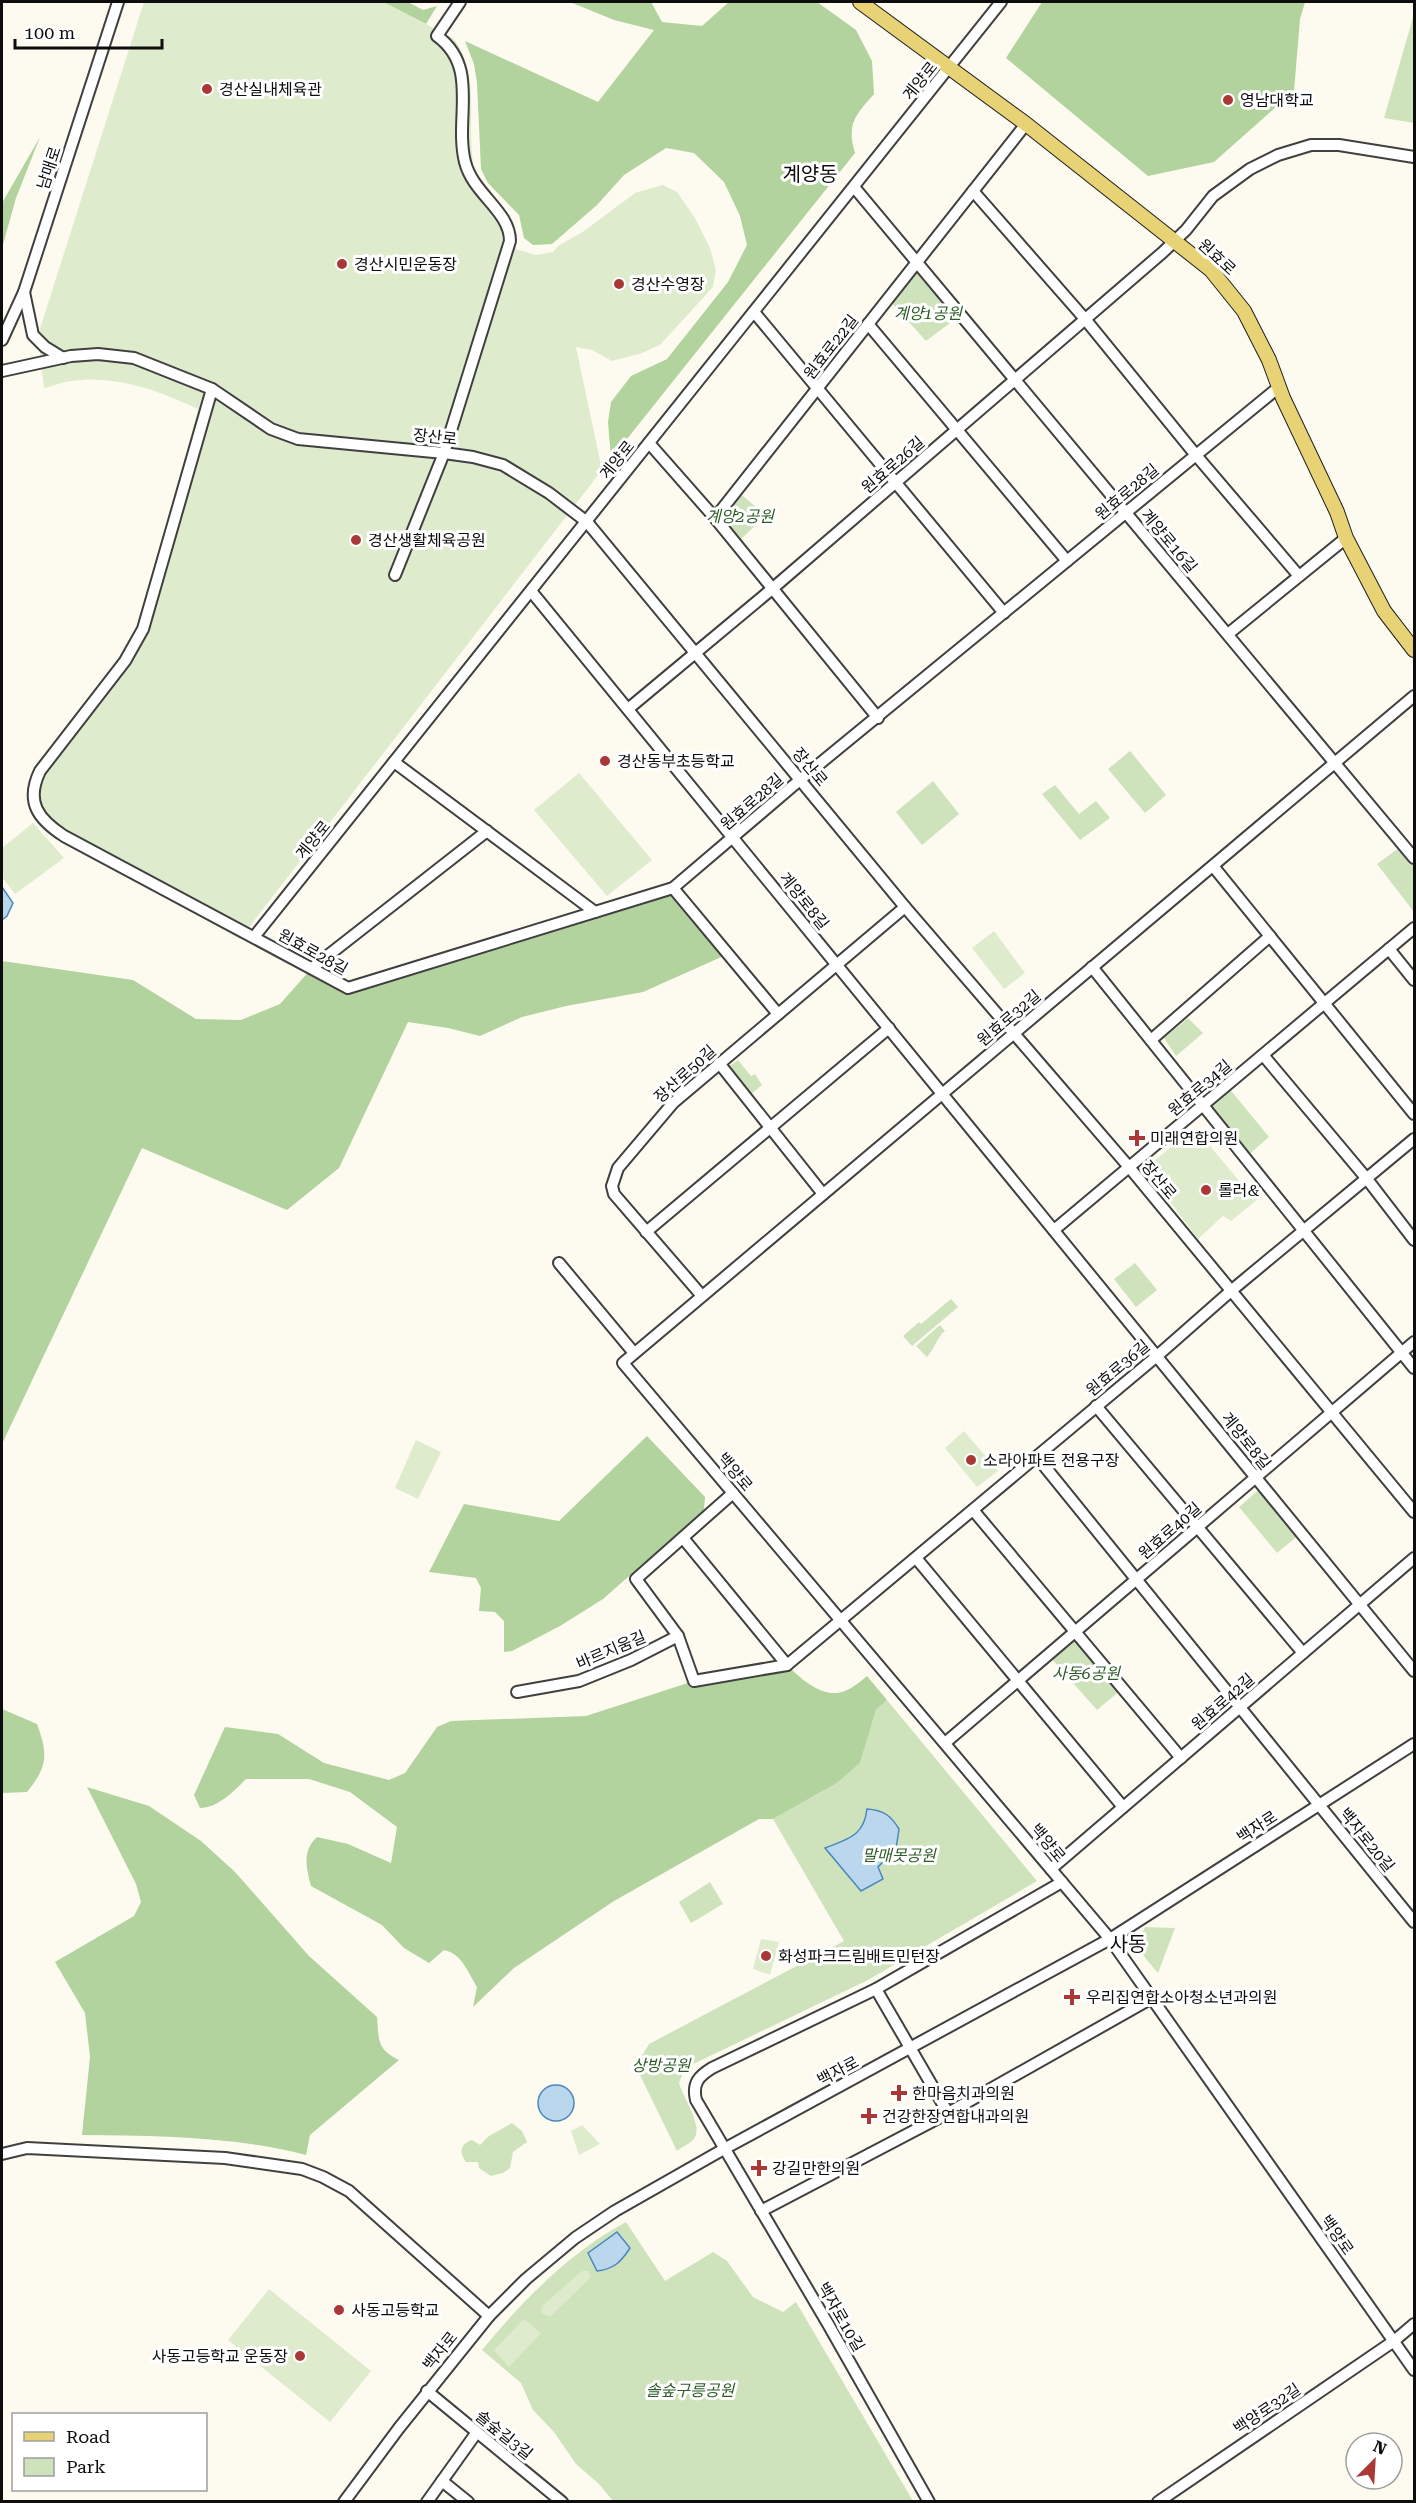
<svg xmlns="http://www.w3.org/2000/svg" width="1416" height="2503" viewBox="0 0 1416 2503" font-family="'Roboto Serif','Noto Sans KR',serif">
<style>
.green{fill:#cee3bc}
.forest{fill:#b2d29e}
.pitch{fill:#dfebcd}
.water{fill:#bad7ee;stroke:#4a87bc;stroke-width:1.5}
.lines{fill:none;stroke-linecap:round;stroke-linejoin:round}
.minor-casing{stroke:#404040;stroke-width:14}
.major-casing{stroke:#1e1e1e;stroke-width:16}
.minor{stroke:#fff;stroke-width:10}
.major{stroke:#e7d275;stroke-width:14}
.poi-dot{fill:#ab3837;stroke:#fff;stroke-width:2}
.labels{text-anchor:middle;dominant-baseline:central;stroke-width:6;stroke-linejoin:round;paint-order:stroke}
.street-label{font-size:16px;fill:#0d0d0d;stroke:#fff}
.poi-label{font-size:16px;fill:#0d0d0d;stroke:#fff;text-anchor:start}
.park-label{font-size:16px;font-style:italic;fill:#2d5c26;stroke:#fff}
.quarter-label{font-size:20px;fill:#0d0d0d;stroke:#fff}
</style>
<rect width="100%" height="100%" fill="#fdfbef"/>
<g class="green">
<polygon points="1414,14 1414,123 1384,118"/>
<polygon points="915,269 958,317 926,341 890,301"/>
<polygon points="738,492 766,515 737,543 717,518"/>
<polygon points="1130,751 1166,795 1145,813 1108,769"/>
<polygon points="933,781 959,814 922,845 896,812"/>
<polygon points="1055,785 1079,814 1096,801 1110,818 1080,840 1042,794"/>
<polygon points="1403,845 1414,860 1414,912 1377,864"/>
<polygon points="1188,1018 1203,1033 1176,1056 1164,1038"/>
<polygon points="738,1060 751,1076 755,1074 762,1085 750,1095 728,1067"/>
<polygon points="1228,1087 1269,1137 1246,1157 1208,1109 1211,1102"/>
<polygon points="1135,1263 1157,1290 1136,1307 1114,1279"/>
<polygon points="951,1299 958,1307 912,1346 903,1336 919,1322 921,1324"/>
<path d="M940,1325L945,1331C936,1338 935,1349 927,1357L916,1346Z"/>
<polygon points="1261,1488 1300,1534 1277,1553 1239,1507"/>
<polygon points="1075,1635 1122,1689 1097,1710 1050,1657"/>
<path d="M887,1700L1037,1881L868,1980L685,2068L679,2083C683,2098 705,2128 693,2140C689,2144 682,2147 677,2151L638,2071L639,2061L649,2044L844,1941L773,1819L837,1783L860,1763L876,1710Z"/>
<polygon points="710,1882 723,1904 691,1923 679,1902"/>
<path d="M1145,1927L1175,1928L1158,1973C1144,1956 1133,1949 1145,1927Z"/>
<path d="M512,2123L522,2131L527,2142L513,2152L510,2168L503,2173L491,2176L479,2168L478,2162H466C458,2151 461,2144 472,2140L480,2145L489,2136Z"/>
<path d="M626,2222L665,2281L713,2252L727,2261L753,2297L783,2312L796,2302L913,2501H613L599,2484L576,2464L554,2432L533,2410L521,2383L482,2350C522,2301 570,2252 626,2222Z"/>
</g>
<g class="forest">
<polygon points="383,2 408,2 423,10 437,6 426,24"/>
<path d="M570,2H651L662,22L702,26L729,2H817L856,30L872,61L874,94C856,115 846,123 855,153L611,459L608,422L611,402L631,376L667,359L728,282L747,245L740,216L724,182L694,153L666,148L624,175L597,205L552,244L533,245L524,238L519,215L488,183L481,169L477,83L474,64L465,41L598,102L654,30L614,20Z"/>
<polygon points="1042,2 1305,2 1300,19 1294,91 1214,162 1148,176 1006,58"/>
<polygon points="40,137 16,198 2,248 2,203"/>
<polygon points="673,888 728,954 643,992 566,1006 522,1017 480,1036 448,1028 408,1022 339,1168 287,1210 142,1148 2,1444 2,961 133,980 196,1019 241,1020 280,1004 312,968 348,988"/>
<polygon points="647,1436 705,1497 704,1510 603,1599 560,1626 512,1651 504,1652 504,1621 495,1612 479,1611 481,1588 476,1578 429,1572 464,1504 559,1521"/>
<path d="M787,1665C802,1680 825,1701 847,1690C854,1687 861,1681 867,1676L887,1700L876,1710L860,1763L837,1783L773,1819H759L614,1901L514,1968L473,2007L477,1987C468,1972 462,1954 444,1950L429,1963L404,1948L382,1925L311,1886C306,1867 302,1851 317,1837L348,1844L391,1863L397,1827L350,1792L309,1779H246C234,1791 218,1808 200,1808L194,1795L225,1727L278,1734L324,1763L389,1780L405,1773L437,1727L451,1721L586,1716L694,1681Z"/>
<path d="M2,1709L37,1724C48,1754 48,1766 27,1792L2,1793Z"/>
<path d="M87,1787L149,1806L201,1841L235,1872L309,1956L377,2017C379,2041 377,2049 399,2060L310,2135L306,2155C233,2136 157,2136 82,2135L90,2057L85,2013L55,1962L134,1916L141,1902L136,1884Z"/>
</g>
<g class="pitch">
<path d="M144,2H383L453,38C483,76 464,127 475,171C480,193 503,202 512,222C517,231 516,240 516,249L536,255L553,252L558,246L584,231L635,193L663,185L677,192L695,218L710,248L716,270L713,287L660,345L642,353L612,361L592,350L576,347L602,470L240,939L45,831C26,811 23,791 34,767L125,651L140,623L198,409C160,391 114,374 71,381C62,382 53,386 44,388L38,335Z"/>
<polygon points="579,773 652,860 607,896 534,810"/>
<polygon points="33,823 64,858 15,894 2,877 2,848"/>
<polygon points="994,931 1025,973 1004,989 972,948"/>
<polygon points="1195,1128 1240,1182 1258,1199 1231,1221 1223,1216 1198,1239 1145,1168"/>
<polygon points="964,1431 998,1471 977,1487 945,1448"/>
<polygon points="416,1440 441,1452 418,1499 395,1488"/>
<polygon points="761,1939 779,1942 770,1975 753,1969"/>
<polygon points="582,2125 600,2144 579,2155 571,2131"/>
<polygon points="582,2271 588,2271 591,2275 589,2279 551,2316 547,2316 541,2312 542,2306"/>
<polygon points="269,2289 371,2371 330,2422 228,2340"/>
<polygon points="524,2319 541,2333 509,2367 494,2350"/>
</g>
<g class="water">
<polygon points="2,887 13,903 7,916 2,920"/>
<path d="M867,1809C884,1810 891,1816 899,1829L896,1849L878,1867L883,1879L861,1891L825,1848C848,1839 864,1836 867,1809Z"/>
<circle cx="556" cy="2103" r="18"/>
<path d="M617,2232L630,2248C621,2262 614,2269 597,2271L588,2253Z"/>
</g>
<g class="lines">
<g class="minor-casing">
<g id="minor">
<polyline points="854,187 1414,858"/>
<polyline points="973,191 1085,319 1195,454 1299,576"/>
<polyline points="24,292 33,335 45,347 63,358"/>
<polyline points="754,312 1004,613"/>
<polyline points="868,324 1067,561"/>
<polyline points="2,340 24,292 118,2"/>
<polyline points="2,371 71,356 98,354 134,358 212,389 271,429 298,439 444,453 473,457 503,465 549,493 587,522 905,907 1129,1167 1414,1512"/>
<path d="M212,389L143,629L125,661L40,771C25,802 38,819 64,836L348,988L673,888L801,779L1279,387"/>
<polyline points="649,443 715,518 878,718"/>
<polyline points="715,518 1026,124"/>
<path d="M395,575L444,453L510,241C510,211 473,194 465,162C454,118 480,67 437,36L460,2"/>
<polyline points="531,591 1414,1671"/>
<polyline points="1228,634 1346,538"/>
<polyline points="1414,696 623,1363 1110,1939 1414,2370"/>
<polyline points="628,709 772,589 1162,253 1186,230 1213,196 1250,169 1278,155 1311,145 1339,145 1414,157"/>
<polyline points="394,762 595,912"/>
<polyline points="1213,866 1414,1114"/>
<polyline points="673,888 778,1014"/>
<polyline points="254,937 1001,2"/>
<polyline points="1389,949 1414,980"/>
<polyline points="1092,967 1414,1368"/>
<polyline points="312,968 487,831"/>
<polyline points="1151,1040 1270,936"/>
<polyline points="1263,1055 1367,1179 1414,1240"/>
<polyline points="719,1063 823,1194"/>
<polyline points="1054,1230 1414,928"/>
<polyline points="646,1232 889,1028"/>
<polyline points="559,1263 634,1353"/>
<polyline points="702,1296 614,1194 612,1186 618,1168 673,1103 905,907"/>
<polyline points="1096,1406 1303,1653"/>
<polyline points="1037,1457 1414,1922"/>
<polyline points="733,1493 636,1579 678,1636 694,1681 787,1665 1157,1356 1232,1290 1414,1139"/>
<polyline points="973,1510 1181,1758"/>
<polyline points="683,1538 787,1665"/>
<polyline points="916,1558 1123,1807"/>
<polyline points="517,1692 579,1681 631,1660 678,1636"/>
<polyline points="945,1743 1414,1342"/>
<polyline points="1051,1869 1414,1558"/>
<polyline points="876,1989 948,2113"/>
<polyline points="2,2154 27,2148 225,2158 302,2169 323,2177 349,2191 489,2316"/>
<polyline points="761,2211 948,2113 1152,1998"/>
<polyline points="427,2391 562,2502"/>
<polyline points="442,2481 468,2502"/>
<polyline points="344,2502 399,2428 489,2316 526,2279 575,2238 615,2211 724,2149 1110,1939 1414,1744"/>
<polyline points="427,2502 477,2432"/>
<path d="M929,2502L828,2324L696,2100C692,2083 699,2076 712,2068L876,1989L1062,1882"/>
<polyline points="1158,2502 1394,2341 1414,2324"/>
</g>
</g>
<g class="major-casing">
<polyline id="major" points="860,2 1026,124 1211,270 1244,311 1269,360 1283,398 1337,512 1346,538 1384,611 1414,650"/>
</g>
<use href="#minor" class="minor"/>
<use href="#major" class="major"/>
</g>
<g class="poi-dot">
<circle cx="207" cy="89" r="6"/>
<circle cx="1228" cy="100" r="6"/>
<circle cx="342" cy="264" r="6"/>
<circle cx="619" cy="284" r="6"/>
<circle cx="356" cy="540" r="6"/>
<circle cx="605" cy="761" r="6"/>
<path d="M1134 1129h6v6h6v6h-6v6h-6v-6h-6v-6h6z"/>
<circle cx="1206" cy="1190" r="6"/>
<circle cx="971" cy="1460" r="6"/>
<circle cx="766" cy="1956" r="6"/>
<path d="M1069 1988h6v6h6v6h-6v6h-6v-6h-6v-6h6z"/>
<path d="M896 2084h6v6h6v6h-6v6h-6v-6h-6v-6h6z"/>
<path d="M866 2107h6v6h6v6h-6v6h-6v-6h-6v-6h6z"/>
<path d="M756 2159h6v6h6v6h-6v6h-6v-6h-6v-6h6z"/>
<circle cx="339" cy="2310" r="6"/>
<circle cx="300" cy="2356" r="6"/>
</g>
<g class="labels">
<g class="street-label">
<text transform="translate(920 81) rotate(-51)">계양로</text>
<text transform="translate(49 168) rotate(-72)">남매로</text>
<text transform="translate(1217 257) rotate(43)">원효로</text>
<text transform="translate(831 347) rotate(-52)">원효로22길</text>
<text transform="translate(435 437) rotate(6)">장산로</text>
<text transform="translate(617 460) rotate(-51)">계양로</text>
<text transform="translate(893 465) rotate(-41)">원효로26길</text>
<text transform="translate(1127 492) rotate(-40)">원효로28길</text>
<text transform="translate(1169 541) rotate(50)">계양로16길</text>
<text transform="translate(810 767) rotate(50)">장산로</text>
<text transform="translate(752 802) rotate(-41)">원효로28길</text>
<text transform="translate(313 840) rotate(-51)">계양로</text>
<text transform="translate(804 901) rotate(51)">계양로8길</text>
<text transform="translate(313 952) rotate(29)">원효로28길</text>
<text transform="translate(1009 1018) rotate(-40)">원효로32길</text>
<text transform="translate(685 1074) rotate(-42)">장산로50길</text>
<text transform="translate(1200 1088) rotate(-40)">원효로34길</text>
<text transform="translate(1159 1180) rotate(50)">장산로</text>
<text transform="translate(1118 1368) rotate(-40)">원효로36길</text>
<text transform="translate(1246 1441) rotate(51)">계양로8길</text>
<text transform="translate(735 1472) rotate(50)">백양로</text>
<text transform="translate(1170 1531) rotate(-41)">원효로40길</text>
<text transform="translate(611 1650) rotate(-23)">바르지움길</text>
<text transform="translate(1223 1702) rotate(-41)">원효로42길</text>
<text transform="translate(1257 1827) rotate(-33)">백자로</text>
<text transform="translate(1367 1840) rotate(51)">백자로20길</text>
<text transform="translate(1048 1843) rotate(50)">백양로</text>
<text transform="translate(838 2071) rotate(-28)">백자로</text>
<text transform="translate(1337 2235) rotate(55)">백양로</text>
<text transform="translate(841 2317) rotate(60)">백자로10길</text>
<text transform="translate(440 2351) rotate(-51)">백자로</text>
<text transform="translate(1267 2409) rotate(-34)">백양로32길</text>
<text transform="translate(504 2435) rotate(39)">솔숲길3길</text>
</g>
<g class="poi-label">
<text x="219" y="89">경산실내체육관</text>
<text x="1240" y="100">영남대학교</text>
<text x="354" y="264">경산시민운동장</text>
<text x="631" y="284">경산수영장</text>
<text x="368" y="540">경산생활체육공원</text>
<text x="617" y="761">경산동부초등학교</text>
<text x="1150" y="1138">미래연합의원</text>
<text x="1218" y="1190">롤러&amp;</text>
<text x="983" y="1460">소라아파트 전용구장</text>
<text x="778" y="1956">화성파크드림배트민턴장</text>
<text x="1086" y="1997">우리집연합소아청소년과의원</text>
<text x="912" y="2093">한마음치과의원</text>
<text x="882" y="2116">건강한장연합내과의원</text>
<text x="772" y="2168">강길만한의원</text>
<text x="351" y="2310">사동고등학교</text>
<text x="288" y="2356" text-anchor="end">사동고등학교 운동장</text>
</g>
<g class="park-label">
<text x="928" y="313">계양1공원</text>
<text x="740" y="516">계양2공원</text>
<text x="1086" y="1673">사동6공원</text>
<text x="899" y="1855">말매못공원</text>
<text x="661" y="2065">상방공원</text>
<text x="690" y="2390">솔숲구릉공원</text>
</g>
<g class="quarter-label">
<text x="810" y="174">계양동</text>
<text x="1128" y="1944">사동</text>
</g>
</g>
<rect width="1416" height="2503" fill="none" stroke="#0d0d0d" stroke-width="6"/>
<rect x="12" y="2413" width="195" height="78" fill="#ffffff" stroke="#9e9e9e" stroke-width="1.5"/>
<rect x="24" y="2432" width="30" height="9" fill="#e7d275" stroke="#9e9e9e" stroke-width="1.5"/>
<text x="66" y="2443" font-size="18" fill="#0d0d0d">Road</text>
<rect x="24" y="2458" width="30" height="18" fill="#cee3bc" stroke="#9e9e9e" stroke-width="1.5"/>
<text x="66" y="2473" font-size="18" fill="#0d0d0d">Park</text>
<g transform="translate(1374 2461) rotate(24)"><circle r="28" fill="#ffffff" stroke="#9e9e9e" stroke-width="1.5"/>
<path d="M0-4.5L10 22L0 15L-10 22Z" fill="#ab3837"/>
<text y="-9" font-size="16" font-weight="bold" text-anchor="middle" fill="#0d0d0d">N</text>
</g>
<path d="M15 39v9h147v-9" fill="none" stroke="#0d0d0d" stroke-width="3"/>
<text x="24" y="39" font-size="18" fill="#0d0d0d" stroke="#ffffff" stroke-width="4.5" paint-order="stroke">100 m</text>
</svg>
